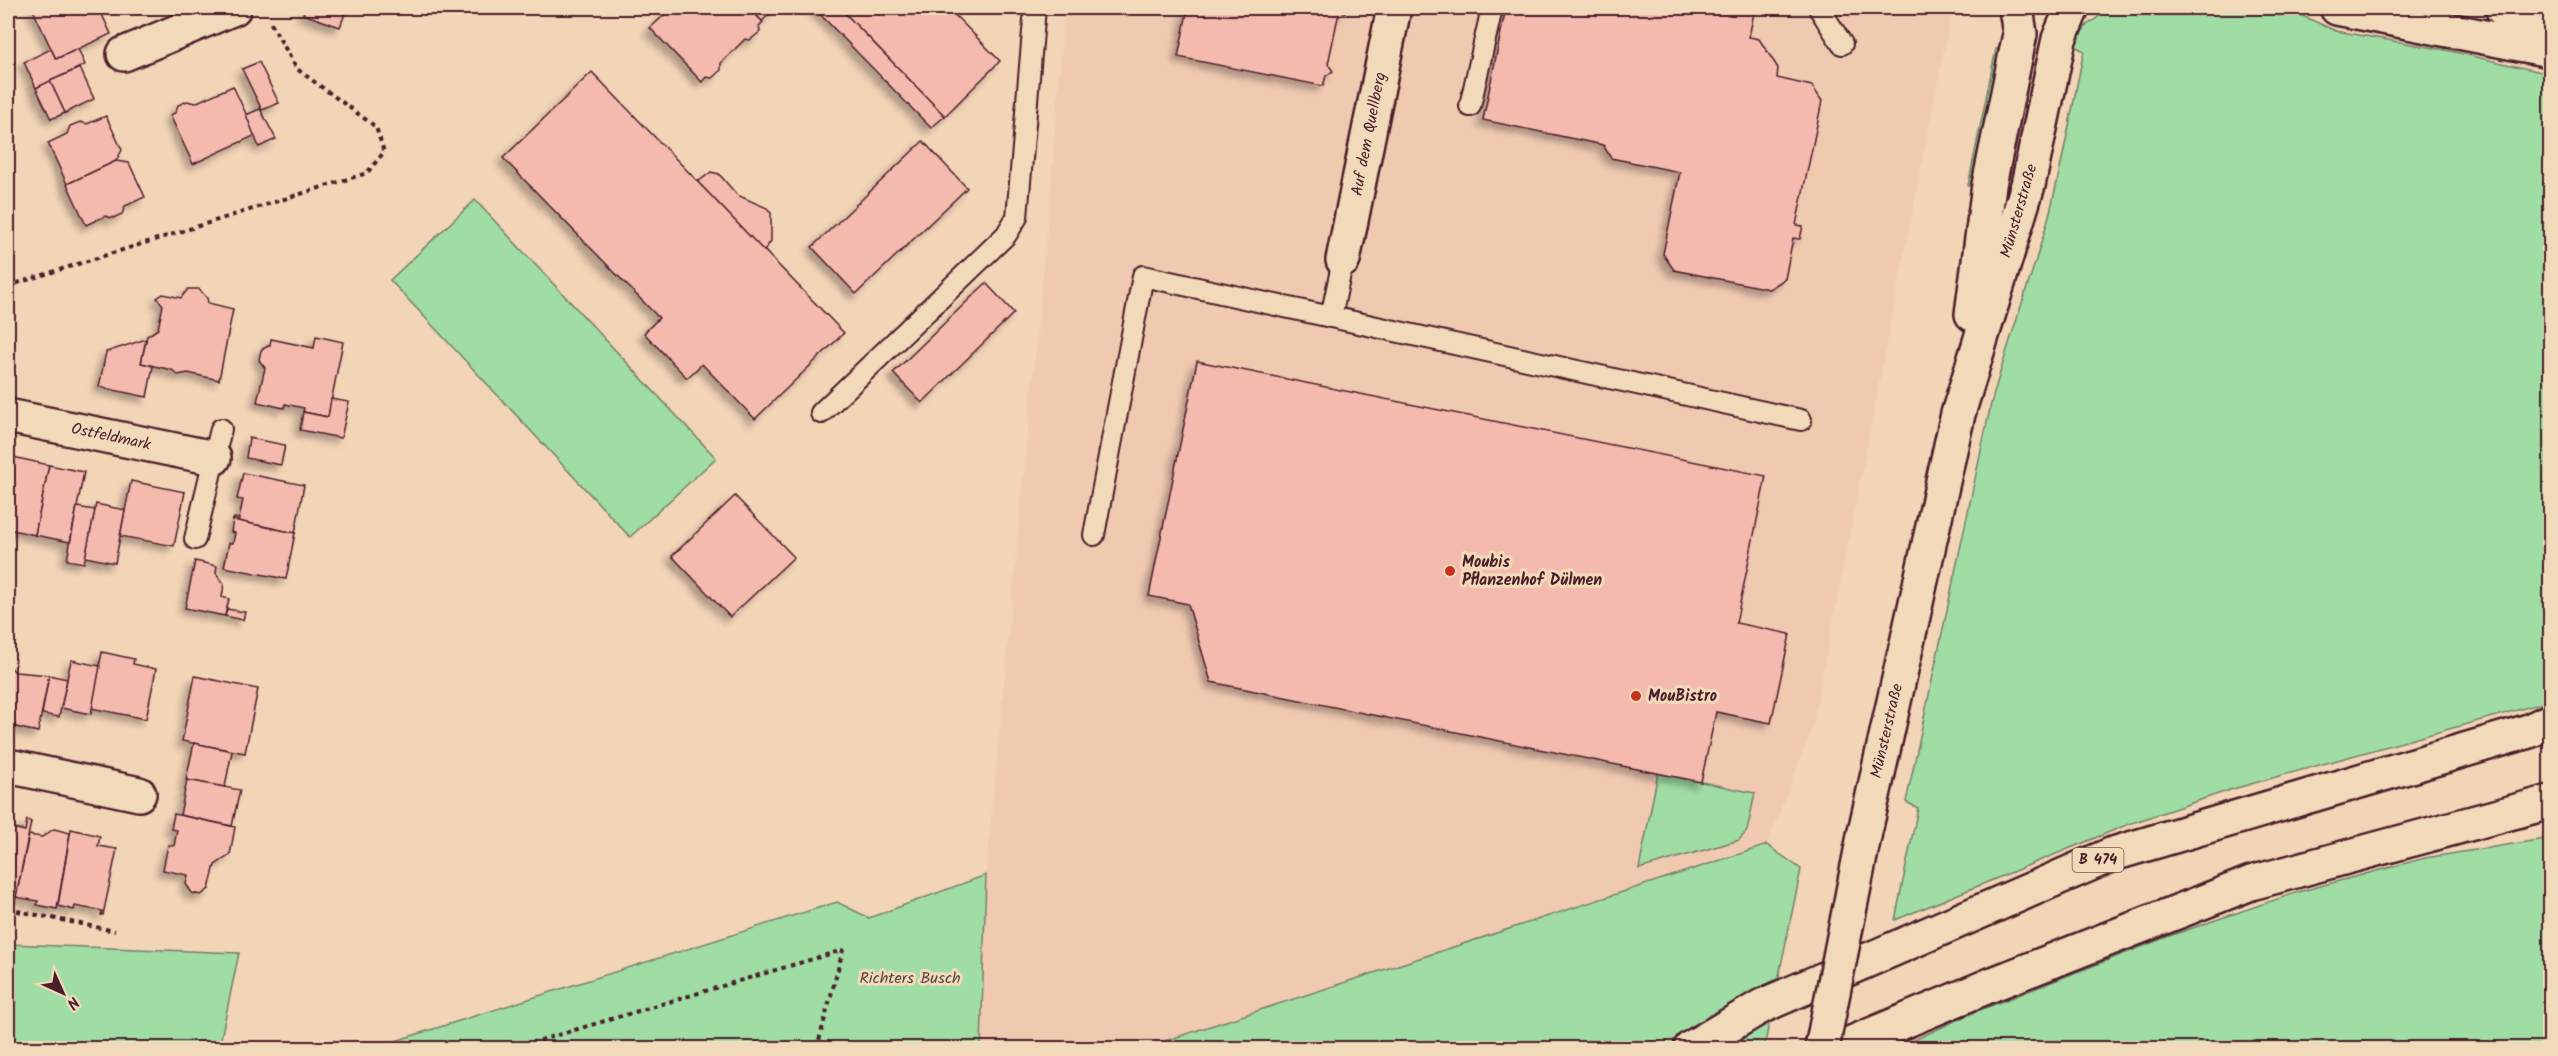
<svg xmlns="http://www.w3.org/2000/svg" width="2558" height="1056" viewBox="0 0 2558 1056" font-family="Kalam,sans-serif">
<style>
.built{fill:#f0c9b1}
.green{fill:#9fdda5;stroke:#747e68;stroke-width:1.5}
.building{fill:#f5baae;stroke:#4a1f2b;stroke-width:1.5;filter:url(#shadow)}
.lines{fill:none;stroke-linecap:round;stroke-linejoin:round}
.service-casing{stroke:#4a1f2b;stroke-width:24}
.minor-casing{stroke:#4a1f2b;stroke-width:38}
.secondary-casing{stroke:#4a1f2b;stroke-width:38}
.trunk-casing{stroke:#4a1f2b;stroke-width:38}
.path{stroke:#4a1f2b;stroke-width:4;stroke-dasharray:4.5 4.5;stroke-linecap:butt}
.service{stroke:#f1dab9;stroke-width:20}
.minor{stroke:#f1dab9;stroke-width:33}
.secondary{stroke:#f1dab9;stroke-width:33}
.trunk{stroke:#f1dab9;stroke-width:33}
.secondary-bridge-casing{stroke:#4a1f2b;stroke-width:38;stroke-linecap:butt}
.secondary-bridge{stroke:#f1dab9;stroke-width:33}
.poi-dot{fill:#c8321e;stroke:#f1dab9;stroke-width:2}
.labels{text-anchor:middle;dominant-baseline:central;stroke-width:6;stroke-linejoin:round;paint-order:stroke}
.shield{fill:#f1dab9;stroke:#7c5756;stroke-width:1.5}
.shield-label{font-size:15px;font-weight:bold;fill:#4a1f2b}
.street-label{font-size:16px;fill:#4a1f2b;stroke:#f1dab9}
.poi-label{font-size:16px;font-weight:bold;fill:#4a1f2b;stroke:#f1dab9;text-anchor:start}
.park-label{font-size:16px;fill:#5b4543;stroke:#f1dab9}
</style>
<defs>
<filter id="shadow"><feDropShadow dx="-5.5" dy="5.5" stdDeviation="3" flood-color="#0004"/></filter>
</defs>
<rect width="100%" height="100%" fill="#f2d4b7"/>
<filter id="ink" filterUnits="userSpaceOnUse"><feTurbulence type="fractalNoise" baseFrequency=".0167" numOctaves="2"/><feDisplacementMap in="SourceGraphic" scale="12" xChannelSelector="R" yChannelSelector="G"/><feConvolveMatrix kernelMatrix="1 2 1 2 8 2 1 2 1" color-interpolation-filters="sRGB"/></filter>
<g filter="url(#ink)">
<polygon class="built" points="1064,8 1376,8 1330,237 1347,242 1394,8 1952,8 1812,728 1767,845 1143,1048 981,1048 986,875 1052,177"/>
<g class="green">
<path d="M2111,8H2275L2294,12L2336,31L2446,50L2550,74V701L2233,789L2129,824L1895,920L1918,808L1906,802L1991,404C2007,345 2028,288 2045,230C2062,171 2071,111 2084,51L2073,45L2087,25Z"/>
<polygon points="1996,49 2004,49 1973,186 1968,186"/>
<polygon points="475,200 716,458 630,537 390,280"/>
<polygon points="1658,773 1755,793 1747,831 1739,840 1639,869"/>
<polygon points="2550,838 2550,1048 1897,1048 1970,1014 2172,935 2298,892 2425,858"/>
<polygon points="1767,845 1801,869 1764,1048 1143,1048"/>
<polygon points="986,875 981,1048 373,1048 837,902 869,918"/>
<polygon points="8,944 239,953 219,1048 8,1048"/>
</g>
<g class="building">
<polygon points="32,8 99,8 111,34 56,59"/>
<polygon points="305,8 347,8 340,27 303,14"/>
<polygon points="672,8 749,8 763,22 759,26 760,32 750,40 745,39 721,63 721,70 712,78 706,77 702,82 650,28"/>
<polygon points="749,8 776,8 762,21"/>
<polygon points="814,8 840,8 945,116 931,128"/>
<polygon points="840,8 948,8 1000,61 945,116"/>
<polygon points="1188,8 1342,8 1345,12 1338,17 1328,64 1333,71 1326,76 1323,86 1178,57"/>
<polygon points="1506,8 1755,8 1749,37 1759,39 1778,68 1777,78 1812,86 1822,101 1796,225 1803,226 1800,239 1793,238 1785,279 1769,289 1674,270 1663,254 1680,172 1611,158 1603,145 1483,120"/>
<polygon points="51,49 56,59 78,49 85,65 36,88 24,62"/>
<polygon points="259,62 279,103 262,110 242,69"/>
<polygon points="80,68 94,99 65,113 50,81"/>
<polygon points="592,72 844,333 755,419 702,364 687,378 644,333 659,318 503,158"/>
<polygon points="50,81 65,113 51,119 36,88"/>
<polygon points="233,86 256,135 193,164 170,115 175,113 178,105 187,101 195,103"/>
<polygon points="260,109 276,139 259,147 246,115"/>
<polygon points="106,116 122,150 116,161 67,184 48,143 67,134 70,126 80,122 87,124"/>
<polygon points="923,141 967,188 856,294 812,247"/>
<polygon points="116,161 129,163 145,197 125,206 122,214 113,218 105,216 86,225 67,184"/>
<polygon points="711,172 719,174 737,195 767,208 771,213 771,241 764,251 698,182"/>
<polygon points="986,283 1014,313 922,403 893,373"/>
<polygon points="188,289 199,289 207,298 208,303 233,309 219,380 188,373 178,375 172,370 141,363 147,336 158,329 163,305 157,298 163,294 181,298"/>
<polygon points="316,336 343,342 328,417 303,412 304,408 285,404 284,408 257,402 265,368 259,360 261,350 270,345 271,339 314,348"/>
<polygon points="146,339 141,363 153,366 147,397 99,387 106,352"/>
<polygon points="1197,361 1766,476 1736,623 1790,634 1771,723 1716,712 1701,782 1211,682 1188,604 1149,596"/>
<polygon points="331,399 349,402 341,438 300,430 303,412 328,417"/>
<polygon points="249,438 285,445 281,465 246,458"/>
<polygon points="13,457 49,465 35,535 8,529 8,488"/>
<polygon points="49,465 84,472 70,542 35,535"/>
<polygon points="243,473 304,485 295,533 233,520 234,518 239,519 243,500 237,499"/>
<polygon points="131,481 185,492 174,546 120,536"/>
<polygon points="735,496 794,557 730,617 672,556"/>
<polygon points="96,504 125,510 115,563 85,557"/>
<polygon points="77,507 95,510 84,563 67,560"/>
<polygon points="233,520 295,533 286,579 224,567 229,543 233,543 235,533 231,532"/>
<polygon points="195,561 217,566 216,573 224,585 222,597 229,599 225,616 185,608"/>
<polygon points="227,609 245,612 243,620 225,616"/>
<polygon points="102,652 134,659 133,664 156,669 146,719 91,708"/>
<polygon points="71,660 100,666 91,714 61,708"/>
<polygon points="8,664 15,672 49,675 38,732 16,727 14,723 8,722"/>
<polygon points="49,675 67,679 59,717 42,714"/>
<polygon points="195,676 258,689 245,753 182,741"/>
<polygon points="194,743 232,751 225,787 186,780"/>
<polygon points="187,780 240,790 232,826 180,815"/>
<polygon points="174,814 235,827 230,855 215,865 209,889 201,895 192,893 186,884 188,875 163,870 168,845 174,846 177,830 171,829"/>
<polygon points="27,820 31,822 16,897 15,901 11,900 13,893 8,892 8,822 12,828 25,831"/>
<polygon points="54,829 70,833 57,909 37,905 38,901 16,897 29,835 42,837"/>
<polygon points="71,829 100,836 98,846 117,849 103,915 101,915 102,911 75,906 74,910 58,906"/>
</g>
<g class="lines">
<g class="service-casing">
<g id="service">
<polyline points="1819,8 1842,44"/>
<polyline points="1470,106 1492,8"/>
<polyline points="1343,260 1331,317 1801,420"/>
<polyline points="821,413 1006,235 1017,217 1035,8"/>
<polyline points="1094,535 1143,276 1331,317"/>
<polyline points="195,539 221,429"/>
</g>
</g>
<g class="minor-casing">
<g id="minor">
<polyline points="124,54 234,8"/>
<polyline points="1343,260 1394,8"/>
<polyline points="8,416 214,458"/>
<polyline points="8,766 139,794"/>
</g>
</g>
<g class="secondary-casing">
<g id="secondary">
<polyline points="1972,314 1989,185 2020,34 2016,8"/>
<polyline points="1864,836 1958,414 2028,185 2059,39 2072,8"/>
</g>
</g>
<g class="trunk-casing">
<g id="trunk">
<polyline points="2337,8 2550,50"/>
<polyline points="2502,8 2550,18"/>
<polyline points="1691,1048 1762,1006 2113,854 2529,731 2550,721"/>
<polyline points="1840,1048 1993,984 2251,883 2550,802"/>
</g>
</g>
<g class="path">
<polyline points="8,286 367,173 384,152 376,127 297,69 269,20"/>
<polyline points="8,909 115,931"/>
<polyline points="514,1048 843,950 817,1048"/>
</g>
<use href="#service" class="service"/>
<use href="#minor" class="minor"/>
<use href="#secondary" class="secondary"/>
<use href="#trunk" class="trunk"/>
<g class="secondary-bridge-casing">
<polyline id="secondary-bridge" points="1822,1048 1864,836"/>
</g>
<use href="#secondary-bridge" class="secondary-bridge"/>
</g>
</g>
<g class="poi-dot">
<circle cx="1450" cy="571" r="6"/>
<circle cx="1636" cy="696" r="6"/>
</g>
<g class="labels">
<rect class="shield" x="2072.5" y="848" width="51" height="24" rx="4.5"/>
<g class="shield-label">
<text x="2098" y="860">B 474</text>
</g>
<g class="street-label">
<text transform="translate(1369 134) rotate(-79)">Auf dem Quellberg</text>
<text transform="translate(2019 211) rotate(-74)">Münsterstraße</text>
<text transform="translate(111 437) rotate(12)">Ostfeldmark</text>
<text transform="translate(1887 731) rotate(-77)">Münsterstraße</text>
</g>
<g class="poi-label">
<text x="1462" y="562">Moubis<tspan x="1462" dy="18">Pflanzenhof Dülmen</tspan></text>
<text x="1648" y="696">MouBistro</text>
</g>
<g class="park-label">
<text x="910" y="978">Richters Busch</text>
</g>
</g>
<rect width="2558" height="1056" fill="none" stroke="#f1dab9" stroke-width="30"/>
<rect x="15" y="15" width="2528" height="1026" fill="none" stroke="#4a1f2b" stroke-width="2" filter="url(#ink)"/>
<g transform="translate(63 993) rotate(135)" stroke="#f1dab9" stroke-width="4.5" paint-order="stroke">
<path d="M0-4.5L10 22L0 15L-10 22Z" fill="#4a1f2b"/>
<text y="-9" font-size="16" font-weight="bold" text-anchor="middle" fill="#4a1f2b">N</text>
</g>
</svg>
